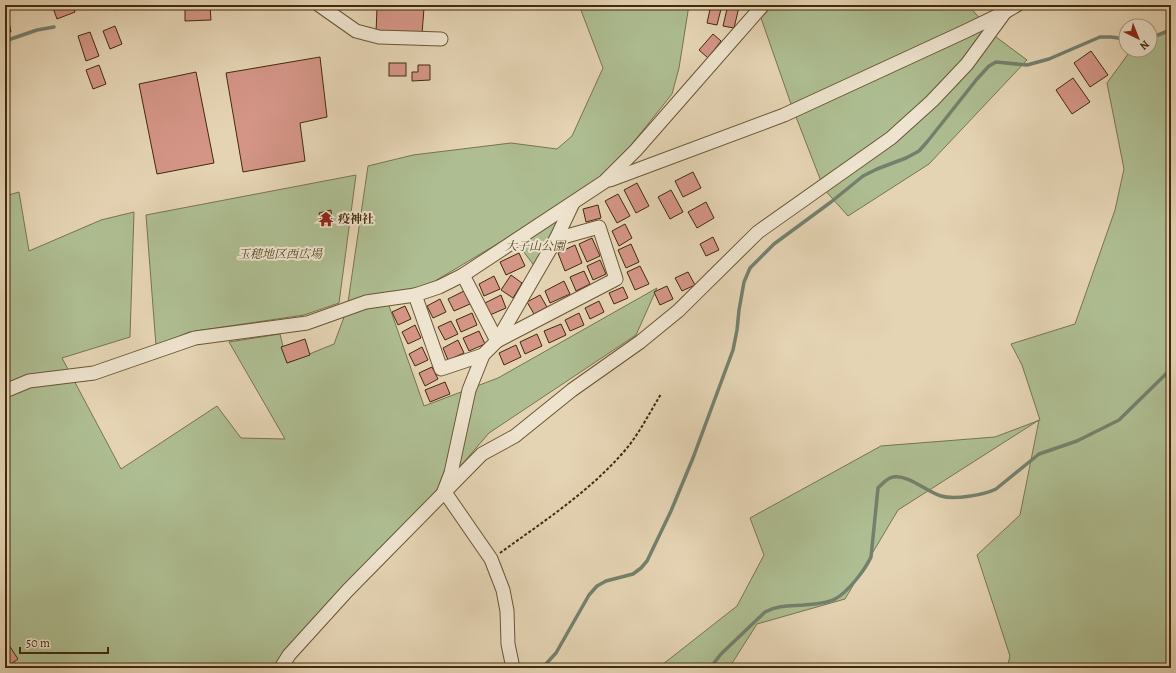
<svg xmlns="http://www.w3.org/2000/svg" width="1176" height="673" viewBox="0 0 1176 673" font-family="Alegreya,'Noto Serif JP',serif">
<style>
.green{fill:#aebe92;stroke:#78744e}
.lines{fill:none;stroke-linecap:round;stroke-linejoin:round}
.stream{stroke:#74806e;stroke-width:3.5}
.building{fill:#d49587;stroke:#412b0a}
.minor-casing{stroke:#6a5534;stroke-width:15}
.path{stroke:#412b0a;stroke-width:2;stroke-dasharray:3 2;stroke-linecap:butt}
.minor{stroke:#eee3ce;stroke-width:13}
.labels{text-anchor:middle;dominant-baseline:central;stroke-width:4;stroke-linejoin:round;paint-order:stroke}
.poi-label{font-size:12px;font-weight:bold;fill:#412b0a;stroke:#eee3ce;text-anchor:start}
.park-label{font-size:12px;font-style:italic;fill:#574825;stroke:#eee3ce}
</style>
<rect width="100%" height="100%" fill="#e5d4b4"/>
<filter id="stains"><feTurbulence type="fractalNoise" baseFrequency=".005" numOctaves="4"/><feColorMatrix values="0 0 0 0 .2 0 0 0 0 .09 0 0 0 0 .02 0 0 0 .5 -.17"/></filter>
<radialGradient id="worn" r=".72"><stop offset=".6" stop-color="#630" stop-opacity="0"/><stop offset="1" stop-color="#630" stop-opacity=".3"/></radialGradient>
<g class="green">
<polygon points="579,5 689,5 679,68 672,94 632,144 588,190 435,281 387,300 424,406 498,378 657,288 636,335 489,433 413,521 352,576 286,650 273,668 5,668 5,196 19,192 29,251 101,220 134,212 130,337 62,358 121,469 217,406 241,438 285,439 229,342 280,334 287,363 334,344 347,309 368,166 413,155 511,143 557,149 572,136 603,68"/>
<polygon points="773,5 968,5 996,37 1027,60 929,164 848,216 824,189 791,104 761,18"/>
<polygon points="1171,28 1171,668 1007,668 1010,656 977,555 1020,515 1039,420 898,510 845,599 757,624 729,668 658,668 737,606 764,555 750,518 881,446 995,437 1040,420 1022,365 1011,344 1075,324 1115,210 1124,169 1107,83 1131,50 1150,50 1150,38"/>
<polygon points="356,175 339,303 304,315 189,332 156,346 146,215"/>
<polygon points="567,209 536,268 517,243"/>
</g>
<g class="lines">
<g class="stream">
<polyline points="1150,38 1171,30"/>
<polyline points="5,41 37,30 54,27"/>
<polyline points="539,668 544,666 556,653 589,595 597,586 606,581 633,574 641,568 647,561 671,511 693,458 733,350 737,330 739,310 744,282 750,268 774,244 831,202 863,176 877,169 906,158 919,151 927,142 977,79 989,66 996,62 1027,65 1049,59 1100,37 1111,37 1126,39"/>
<path d="M710,668L721,654L765,612C778,605 790,606 804,605C814,604 826,604 835,599C848,592 865,570 871,557L878,488C882,484 887,478 893,477C908,474 927,492 941,496C954,500 984,495 996,489L1039,454L1077,441L1119,420L1171,369"/>
</g>
</g>
<g class="building">
<polygon points="52,5 73,5 75,12 57,19"/>
<polygon points="113,5 129,5 115,10"/>
<polygon points="711,5 722,5 717,25 707,23"/>
<polygon points="728,5 739,7 734,28 723,26"/>
<polygon points="210,6 211,20 185,21 185,8"/>
<polygon points="377,8 424,8 422,34 376,33"/>
<polygon points="5,13 7,13 11,32 5,33"/>
<polygon points="115,26 122,44 110,49 103,31"/>
<polygon points="90,32 99,56 86,61 78,36"/>
<polygon points="713,34 721,41 708,58 699,50"/>
<polygon points="1091,51 1108,75 1090,87 1074,63"/>
<polygon points="320,57 327,117 300,123 305,161 243,172 226,73"/>
<rect x="389" y="63" width="17" height="13"/>
<polygon points="99,65 106,84 93,89 86,70"/>
<polygon points="418,65 430,65 430,80 412,81 412,72 418,72"/>
<polygon points="196,72 214,163 157,174 139,84"/>
<polygon points="1073,78 1090,102 1072,114 1056,90"/>
<polygon points="693,172 701,188 683,197 675,181"/>
<polygon points="637,183 649,206 636,213 624,190"/>
<polygon points="671,190 683,212 670,219 658,197"/>
<polygon points="618,194 630,216 617,223 605,201"/>
<polygon points="706,202 714,218 697,228 688,212"/>
<polygon points="598,205 601,218 586,222 583,209"/>
<polygon points="331,210 332,224 322,225 319,213"/>
<polygon points="625,224 632,238 619,246 612,231"/>
<polygon points="713,237 719,250 706,256 700,244"/>
<polygon points="592,238 600,256 587,262 579,244"/>
<polygon points="631,244 639,262 626,268 618,250"/>
<polygon points="575,245 582,263 565,271 558,253"/>
<polygon points="519,253 525,266 506,275 500,262"/>
<polygon points="600,260 606,274 593,280 587,266"/>
<polygon points="640,266 649,284 635,290 627,272"/>
<polygon points="584,271 590,284 576,291 570,277"/>
<polygon points="688,272 695,285 682,291 675,278"/>
<polygon points="511,275 522,283 513,298 501,290"/>
<polygon points="494,276 500,289 484,296 479,284"/>
<polygon points="564,281 570,294 550,303 545,291"/>
<polygon points="667,286 673,299 660,305 654,292"/>
<polygon points="623,287 628,298 614,304 609,293"/>
<polygon points="464,291 470,304 454,311 448,299"/>
<polygon points="501,295 506,308 490,315 485,303"/>
<polygon points="540,295 547,307 534,314 527,302"/>
<polygon points="440,299 446,312 433,318 427,306"/>
<polygon points="599,301 604,312 590,319 585,308"/>
<polygon points="405,306 411,319 398,325 392,312"/>
<polygon points="472,313 477,325 461,332 456,320"/>
<polygon points="579,313 584,325 570,331 565,320"/>
<polygon points="451,321 458,334 445,340 438,327"/>
<polygon points="561,324 566,335 549,343 544,331"/>
<polygon points="415,325 421,338 408,344 402,332"/>
<polygon points="479,331 485,344 469,351 463,338"/>
<polygon points="537,334 542,346 525,354 520,342"/>
<polygon points="305,339 310,355 287,363 281,347"/>
<polygon points="458,340 464,353 448,360 443,348"/>
<polygon points="516,345 521,357 504,365 499,353"/>
<polygon points="422,347 428,360 415,366 409,354"/>
<polygon points="432,367 438,379 425,386 419,373"/>
<polygon points="445,382 450,394 430,402 425,390"/>
<polygon points="5,639 18,659 8,666 5,660"/>
</g>
<g class="lines">
<g class="minor-casing">
<g id="minor">
<polyline points="319,5 356,31 379,37 441,39"/>
<polyline points="610,180 784,115 966,31 1005,12 1017,5"/>
<polyline points="463,275 497,341 616,279 599,227 556,239"/>
<polyline points="415,295 441,369 483,355"/>
<polyline points="5,391 29,381 94,373 195,338 307,323 366,302 415,295 439,287 463,275 604,182 636,150 763,5"/>
<polyline points="281,668 289,655 348,590 482,454 515,436 572,390 640,342 678,311 758,232 891,138 932,101 967,64 1005,12"/>
<polyline points="513,668 508,644 507,611 503,590 491,559 444,491 451,473 469,390 483,355 497,341 556,239 573,203"/>
</g>
</g>
<path class="path" d="M500,553C544,521 592,490 627,448C640,432 650,412 661,394"/>
<use href="#minor" class="minor"/>
</g>
<defs>
<g id="temple-bare" transform="scale(1.2)"><path d="M0-6L5-2H3V0L6.5 2.5H4V6H1.5V3h-3V6H-4V2.5H-6.5L-3 0V-2H-5Z" fill="#8f2418" stroke="#eee3ce" stroke-width="2.5" paint-order="stroke"/></g>
</defs>
<g fill-rule="evenodd">
<use href="#temple-bare" x="326" y="219"/>
</g>
<g class="labels">
<g class="poi-label">
<text x="338" y="219">疫神社</text>
</g>
<g class="park-label">
<text x="535" y="246">大子山公園</text>
<text x="280" y="254">玉穂地区西広場</text>
</g>
</g>
<rect width="1176" height="673" fill="none" stroke="#e5d4b4" stroke-width="20"/>
<rect x="6" y="6" width="1164" height="661" fill="none" stroke="#412b0a" stroke-width="2"/>
<rect x="10" y="10" width="1156" height="653" fill="none" stroke="#412b0a"/>
<g transform="translate(1138 38) rotate(137)"><circle r="19" fill="#eee3ce" stroke="#a99980"/>
<path d="M0-3L7 15L0 10L-7 15Z" fill="#8f2418"/>
<text y="-6" font-size="11" font-weight="bold" text-anchor="middle" fill="#412b0a">N</text>
</g>
<path d="M20 647v6h88v-6" fill="none" stroke="#412b0a" stroke-width="2"/>
<text x="26" y="647" font-size="12" fill="#412b0a" stroke="#eee3ce" stroke-width="3" paint-order="stroke">50 m</text>
<rect width="100%" height="100%" filter="url(#stains)"/>
<rect width="100%" height="100%" fill="url(#worn)"/>
</svg>
